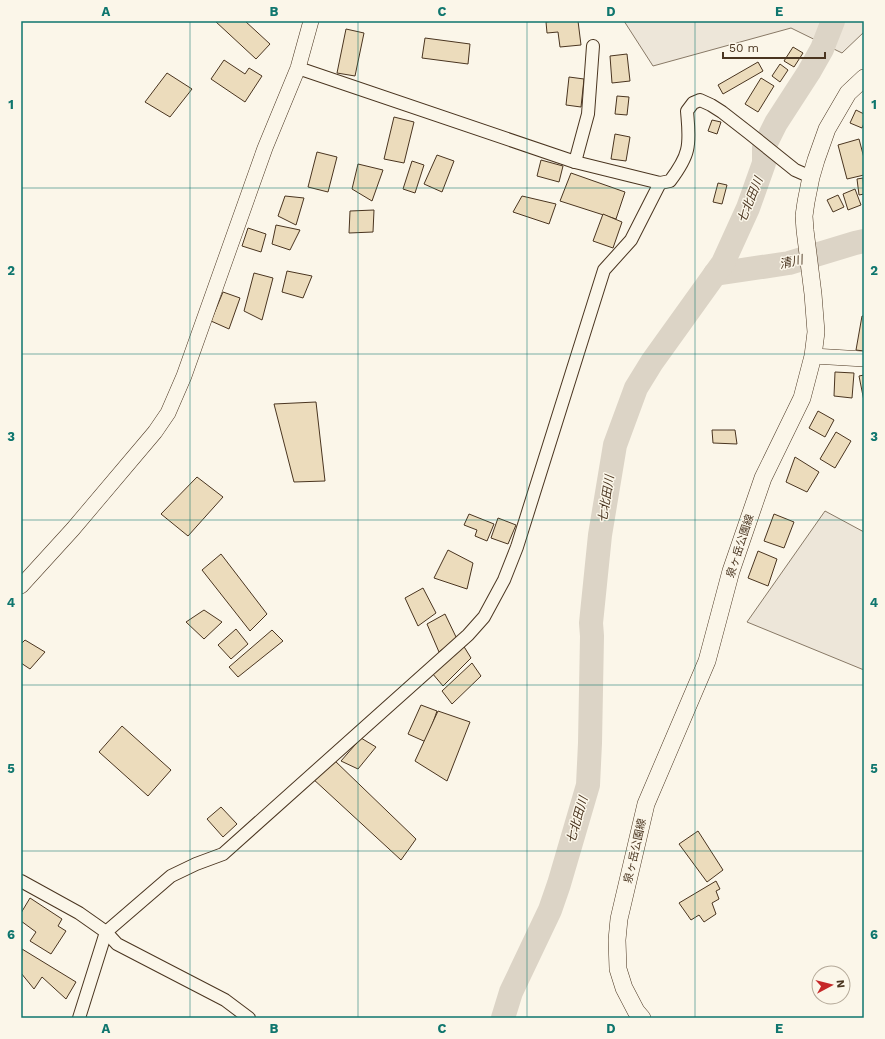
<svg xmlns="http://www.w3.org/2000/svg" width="885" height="1039" viewBox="0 0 885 1039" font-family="'Work Sans','Noto Sans JP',sans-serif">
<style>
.green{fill:#ede6d9;stroke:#887966}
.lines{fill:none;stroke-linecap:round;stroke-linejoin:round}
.river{stroke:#dcd4c6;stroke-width:24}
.building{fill:#ecdcbc;stroke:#4a3520}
.minor-casing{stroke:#4a3520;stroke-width:14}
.tertiary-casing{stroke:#4a3520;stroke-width:16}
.secondary-casing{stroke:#4a3520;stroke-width:18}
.minor{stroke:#fbf6e9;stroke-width:12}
.tertiary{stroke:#fbf6e9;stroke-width:15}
.secondary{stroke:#fbf6e9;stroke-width:17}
.grid{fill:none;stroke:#0f766e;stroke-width:1;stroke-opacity:0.55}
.labels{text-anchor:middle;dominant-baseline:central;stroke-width:3;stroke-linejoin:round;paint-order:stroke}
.street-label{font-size:11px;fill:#4a3520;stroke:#fbf6e9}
.water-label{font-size:12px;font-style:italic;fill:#4a3520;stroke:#fbf6e9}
.neatline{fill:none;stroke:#0f766e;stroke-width:1.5}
.grid-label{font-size:13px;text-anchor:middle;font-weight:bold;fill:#0f766e}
</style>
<rect width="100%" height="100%" fill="#fbf6e9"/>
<g class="green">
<polygon points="624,21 864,21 864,32 842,53 791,28 653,66"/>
<polygon points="825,511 864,532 864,670 747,622"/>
</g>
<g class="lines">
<g class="river">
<polyline points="715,274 789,263 855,243 864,241"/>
<polyline points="503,1018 511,992 550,910 559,884 588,785 590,743 592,636 591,623 600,535 615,445 636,388 652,362 723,263 748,208 764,163 764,147 776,123 809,72 822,49 833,21"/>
</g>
</g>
<g class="building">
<polygon points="215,21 245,21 270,44 256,59"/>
<polygon points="554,21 578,21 581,45 560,47 558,32 547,33 546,22"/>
<polygon points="346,29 364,33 355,76 337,73"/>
<polygon points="425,38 470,44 468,64 422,58"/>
<polygon points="793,47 803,53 794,67 784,61"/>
<polygon points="627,54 630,81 612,83 610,56"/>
<polygon points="224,60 245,74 249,68 262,76 245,102 211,79"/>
<polygon points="758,62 763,71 723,94 718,85"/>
<polygon points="780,64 788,70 780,82 772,76"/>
<polygon points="167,73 192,89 170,117 145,102"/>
<polygon points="569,77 584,79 581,107 566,105"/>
<polygon points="761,78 774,86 758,112 745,104"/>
<polygon points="617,96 629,97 627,115 615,114"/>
<polygon points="856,110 864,114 864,123 862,128 850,123"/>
<polygon points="394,117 414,122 404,163 384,159"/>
<polygon points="712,120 721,122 717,134 708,131"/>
<polygon points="615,134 630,137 626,161 611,159"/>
<polygon points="859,139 864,158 864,175 847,179 838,145"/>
<polygon points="317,152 337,157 328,192 308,187"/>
<polygon points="437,155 454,161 442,192 424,184"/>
<polygon points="541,160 563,166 559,182 537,176"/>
<polygon points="412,161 424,165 415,193 403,189"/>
<polygon points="358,164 383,170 372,201 352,189"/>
<polygon points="571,173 625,192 616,219 560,201"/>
<polygon points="863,178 864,194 859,195 857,179"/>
<polygon points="718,183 727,185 722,204 713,202"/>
<polygon points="855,189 861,205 848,210 843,194"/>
<polygon points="838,195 844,207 833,212 827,200"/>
<polygon points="285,196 304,198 296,225 278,216"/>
<polygon points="522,196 556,204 549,224 513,212"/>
<polygon points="374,210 373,232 349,233 350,211"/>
<polygon points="603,214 622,222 613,248 593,241"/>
<polygon points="276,225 300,230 290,250 272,244"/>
<polygon points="248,228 266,234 261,252 242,246"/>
<polygon points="287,271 312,276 303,298 282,292"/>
<polygon points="254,273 273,278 262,320 244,311"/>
<polygon points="223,292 240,298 229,329 211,321"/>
<polygon points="862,316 864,316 864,351 856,350"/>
<polygon points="835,372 854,373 852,398 834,396"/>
<polygon points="864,375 864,401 859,376"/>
<polygon points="316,402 325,481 294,482 274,404"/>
<polygon points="818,411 834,420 825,437 809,428"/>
<polygon points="712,430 735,430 737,444 713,443"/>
<polygon points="836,432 851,441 835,468 820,459"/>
<polygon points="795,457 819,472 807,492 786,482"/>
<polygon points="197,477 223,497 188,536 161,514"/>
<polygon points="469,514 494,524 487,541 475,536 477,530 464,525"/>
<polygon points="774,514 794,522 784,548 764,541"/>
<polygon points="498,518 516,525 508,544 491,538"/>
<polygon points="448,550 473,563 467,589 434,578"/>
<polygon points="758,551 777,559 768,586 748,578"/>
<polygon points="221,554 267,614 250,631 202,570"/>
<polygon points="423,588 436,613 418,626 405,598"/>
<polygon points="204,610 222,622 204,639 186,622"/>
<polygon points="445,614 457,639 439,652 427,624"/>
<polygon points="236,629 248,644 231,659 218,645"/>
<polygon points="272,630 283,641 238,677 229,667"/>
<polygon points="25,640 45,652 30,669 21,663 21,644"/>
<polygon points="463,645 471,658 443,686 432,673"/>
<polygon points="472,663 481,676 452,704 442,691"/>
<polygon points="421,705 437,711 426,742 408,734"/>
<polygon points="438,711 470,722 447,781 415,761"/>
<polygon points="122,726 171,770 148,796 99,752"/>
<polygon points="361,738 376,747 358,769 341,761"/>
<polygon points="333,759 416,839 401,860 312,778"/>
<polygon points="221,807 237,824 223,837 207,819"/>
<polygon points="698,831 723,870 707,882 679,844"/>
<polygon points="716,881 720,889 716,891 719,899 712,903 716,914 704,922 699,915 691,920 679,903"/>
<polygon points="30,898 62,919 58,926 66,931 51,954 30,941 36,932 21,921 21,913"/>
<polygon points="22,949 76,982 66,999 42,977 34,989 21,973"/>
</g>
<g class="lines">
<g class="minor-casing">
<g id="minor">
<path d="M298,68L575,162L660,183L670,181C676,173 685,159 687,150C690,138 688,124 687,111L693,103L700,100L711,105L722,112L749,133L795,170L811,177"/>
<polyline points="575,162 588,114 593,46"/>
<polyline points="21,881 79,913 106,932 117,944 225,1000 249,1018"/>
<polyline points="79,1018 106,932 171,876 196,864 223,854 468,635 484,617 504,580 517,547 604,270 631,240 660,183"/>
</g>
</g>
<g class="tertiary-casing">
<g id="tertiary">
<polyline points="813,356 864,359"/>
<polyline points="21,586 73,529 155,432 168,413 184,376 265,148 298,68 311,21"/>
</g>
</g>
<g class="secondary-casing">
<polyline id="secondary" points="642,1018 636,1011 624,988 618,969 617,940 619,919 646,804 707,661 731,571 763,478 802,398 813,356 816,332 813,294 805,230 804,216 806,202 811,177 816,160 827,129 848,93 864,78"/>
</g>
<use href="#minor" class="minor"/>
<use href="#tertiary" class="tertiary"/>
<use href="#secondary" class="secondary"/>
</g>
<path class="grid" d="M190,21V1018M358,21V1018M527,21V1018M695,21V1018M21,188H864M21,354H864M21,520H864M21,685H864M21,851H864"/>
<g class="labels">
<g class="street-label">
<text transform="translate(740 546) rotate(-72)">泉ヶ岳公園線</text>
<text transform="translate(635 851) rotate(-77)">泉ヶ岳公園線</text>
</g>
<g class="water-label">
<text transform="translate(750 200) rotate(-68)">七北田川</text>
<text transform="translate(791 262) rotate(-13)">清川</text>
<text transform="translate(606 499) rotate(-81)">七北田川</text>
<text transform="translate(577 820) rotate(-74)">七北田川</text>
</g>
</g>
<rect width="885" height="1039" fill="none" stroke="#fbf6e9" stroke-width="44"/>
<g transform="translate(831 985) rotate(83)"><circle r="19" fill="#fbf6e9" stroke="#b4a999"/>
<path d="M0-3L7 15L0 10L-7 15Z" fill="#c62828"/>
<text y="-6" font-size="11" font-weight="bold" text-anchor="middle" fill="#4a3520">N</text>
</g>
<path d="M723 52v6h102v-6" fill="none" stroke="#4a3520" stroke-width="2"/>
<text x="729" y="52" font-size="12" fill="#4a3520" stroke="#fbf6e9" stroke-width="3" paint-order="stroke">50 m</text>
<rect x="22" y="22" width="841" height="995" class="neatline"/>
<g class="grid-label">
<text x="106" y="16">A</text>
<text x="274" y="16">B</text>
<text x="442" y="16">C</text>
<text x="611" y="16">D</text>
<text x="779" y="16">E</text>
<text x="11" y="109">1</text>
<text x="874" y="109">1</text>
<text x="11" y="275">2</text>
<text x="874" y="275">2</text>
<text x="11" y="441">3</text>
<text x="874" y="441">3</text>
<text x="11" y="607">4</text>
<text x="874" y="607">4</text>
<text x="11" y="773">5</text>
<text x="874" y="773">5</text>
<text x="11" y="939">6</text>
<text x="874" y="939">6</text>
<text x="106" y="1033">A</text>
<text x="274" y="1033">B</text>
<text x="442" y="1033">C</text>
<text x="611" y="1033">D</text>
<text x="779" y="1033">E</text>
</g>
</svg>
